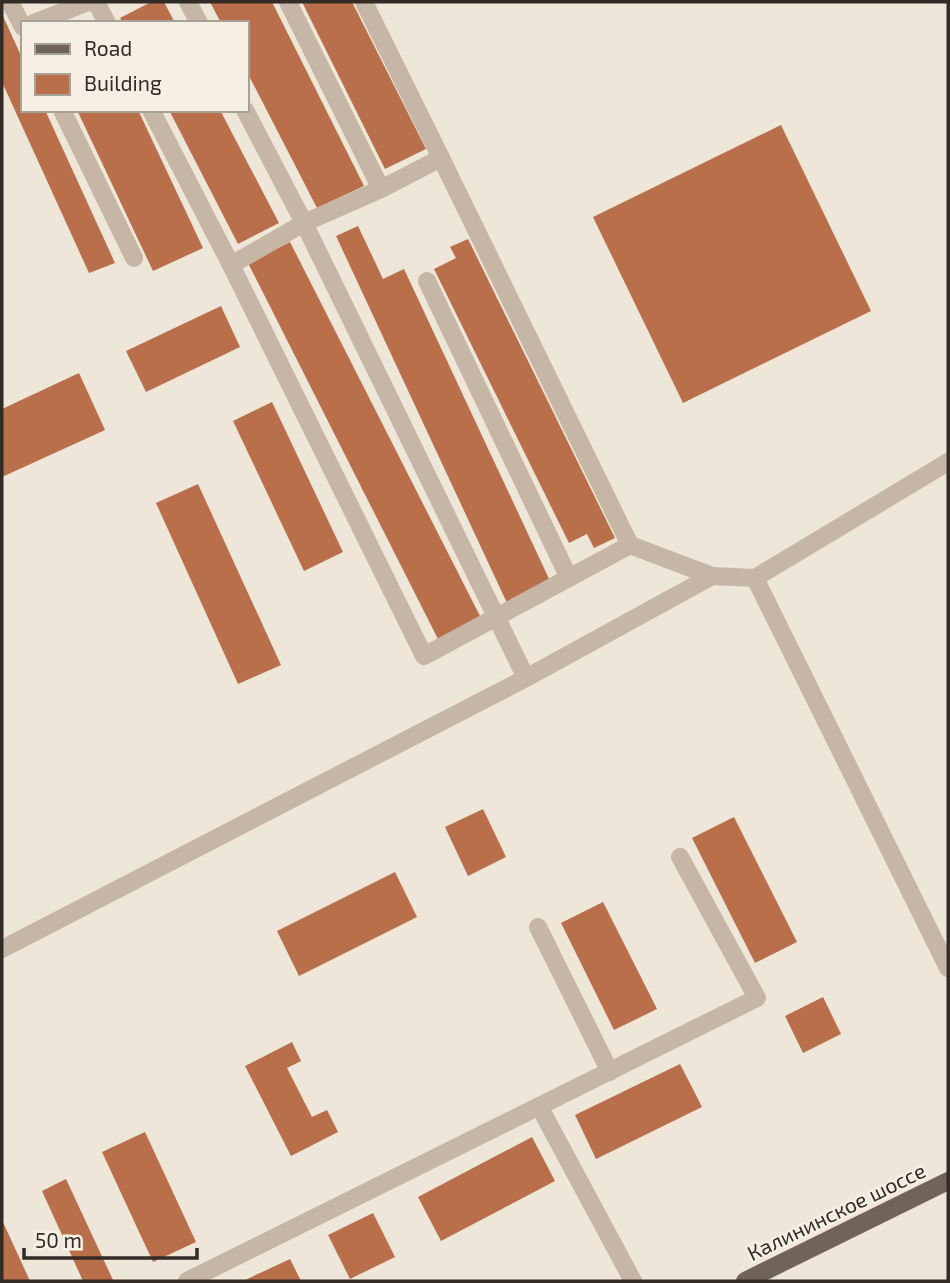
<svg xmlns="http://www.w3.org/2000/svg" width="950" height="1283" viewBox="0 0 950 1283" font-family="'Exo 2',sans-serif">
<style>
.building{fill:#ba6f4b}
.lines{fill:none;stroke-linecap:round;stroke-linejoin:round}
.minor{stroke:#c5b6a6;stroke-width:18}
.major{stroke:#726358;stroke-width:18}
.labels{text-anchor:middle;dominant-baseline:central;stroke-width:5;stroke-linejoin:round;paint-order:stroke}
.street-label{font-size:21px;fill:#322b26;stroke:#f6f0e4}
</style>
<rect width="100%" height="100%" fill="#eee6d9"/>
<g class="building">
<polygon points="151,2 164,2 175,23 123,23 120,18"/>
<polygon points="210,2 272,2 364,186 317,208 247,72 247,23 221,23"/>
<polygon points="302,2 352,2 426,149 385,169"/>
<polygon points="2,14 23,60 23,110 45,110 115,263 89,273 2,82"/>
<polygon points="77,110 138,110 203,248 153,271"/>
<polygon points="169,110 220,110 279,223 238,244"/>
<polygon points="781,125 871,311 683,403 593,217"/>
<polygon points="358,226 383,279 404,269 551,583 507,603 336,236"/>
<polygon points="468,239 615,538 594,548 587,534 569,543 434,269 456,258 450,247"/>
<polygon points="290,242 482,620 439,641 248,263"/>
<polygon points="221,306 240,347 146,392 126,351"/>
<polygon points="79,373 105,430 2,477 2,409"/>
<polygon points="272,402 343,552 304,571 233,421"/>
<polygon points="198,484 281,665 238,684 156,503"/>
<polygon points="483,809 506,857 468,876 445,827"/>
<polygon points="734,817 797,942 755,963 692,838"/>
<polygon points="395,872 417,917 299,976 277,931"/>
<polygon points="603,902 657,1009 614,1030 561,923"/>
<polygon points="823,997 841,1034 803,1053 785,1016"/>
<polygon points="292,1042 301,1061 287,1068 312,1117 327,1110 338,1132 291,1156 245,1066"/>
<polygon points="680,1064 702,1107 596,1159 575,1115"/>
<polygon points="145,1132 196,1242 153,1262 102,1152"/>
<polygon points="532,1137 555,1181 441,1241 418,1197"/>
<polygon points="66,1179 113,1280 111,1281 83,1281 42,1191"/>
<polygon points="373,1213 395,1257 350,1279 328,1235"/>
<polygon points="2,1220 30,1281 2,1281"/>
<polygon points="290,1259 301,1281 243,1281"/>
</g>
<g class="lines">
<g class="minor">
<polyline points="10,2 23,27"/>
<polyline points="96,2 107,23"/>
<polyline points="188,2 199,23"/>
<polyline points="288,2 381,189"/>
<polyline points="364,2 441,158"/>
<polyline points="34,23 88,2"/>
<polyline points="62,110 134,258"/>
<polyline points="151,110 231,265 424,656 630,545"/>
<polyline points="245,110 304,223 526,678"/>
<polyline points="231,265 304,223 381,189 441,158 630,545 712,576"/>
<polyline points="427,281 569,578"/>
<polyline points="948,462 755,578 948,968"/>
<polyline points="538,927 610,1072"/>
<polyline points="2,949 526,678 712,576 755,578"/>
<polyline points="539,1106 633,1281"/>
<polyline points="187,1281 757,998 680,857"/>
</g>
<polyline class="major" points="745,1281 948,1181"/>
</g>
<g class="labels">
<g class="street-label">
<text transform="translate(836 1211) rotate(-26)">Калининское шоссе</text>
</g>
</g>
<rect width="950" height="1283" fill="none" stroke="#322b26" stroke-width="7"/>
<rect x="21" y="21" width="228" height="91" fill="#f6f0e4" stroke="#a8a198" stroke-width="2"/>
<rect x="35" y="44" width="35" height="10" fill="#726358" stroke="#a8a198" stroke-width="2"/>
<text x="84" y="56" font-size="21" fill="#322b26">Road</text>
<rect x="35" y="74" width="35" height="21" fill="#ba6f4b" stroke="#a8a198" stroke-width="2"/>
<text x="84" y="91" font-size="21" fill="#322b26">Building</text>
<path d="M24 1248v10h173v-10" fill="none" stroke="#322b26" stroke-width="3.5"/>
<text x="35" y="1248" font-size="21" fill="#322b26" stroke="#f6f0e4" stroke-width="5" paint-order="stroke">50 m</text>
</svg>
